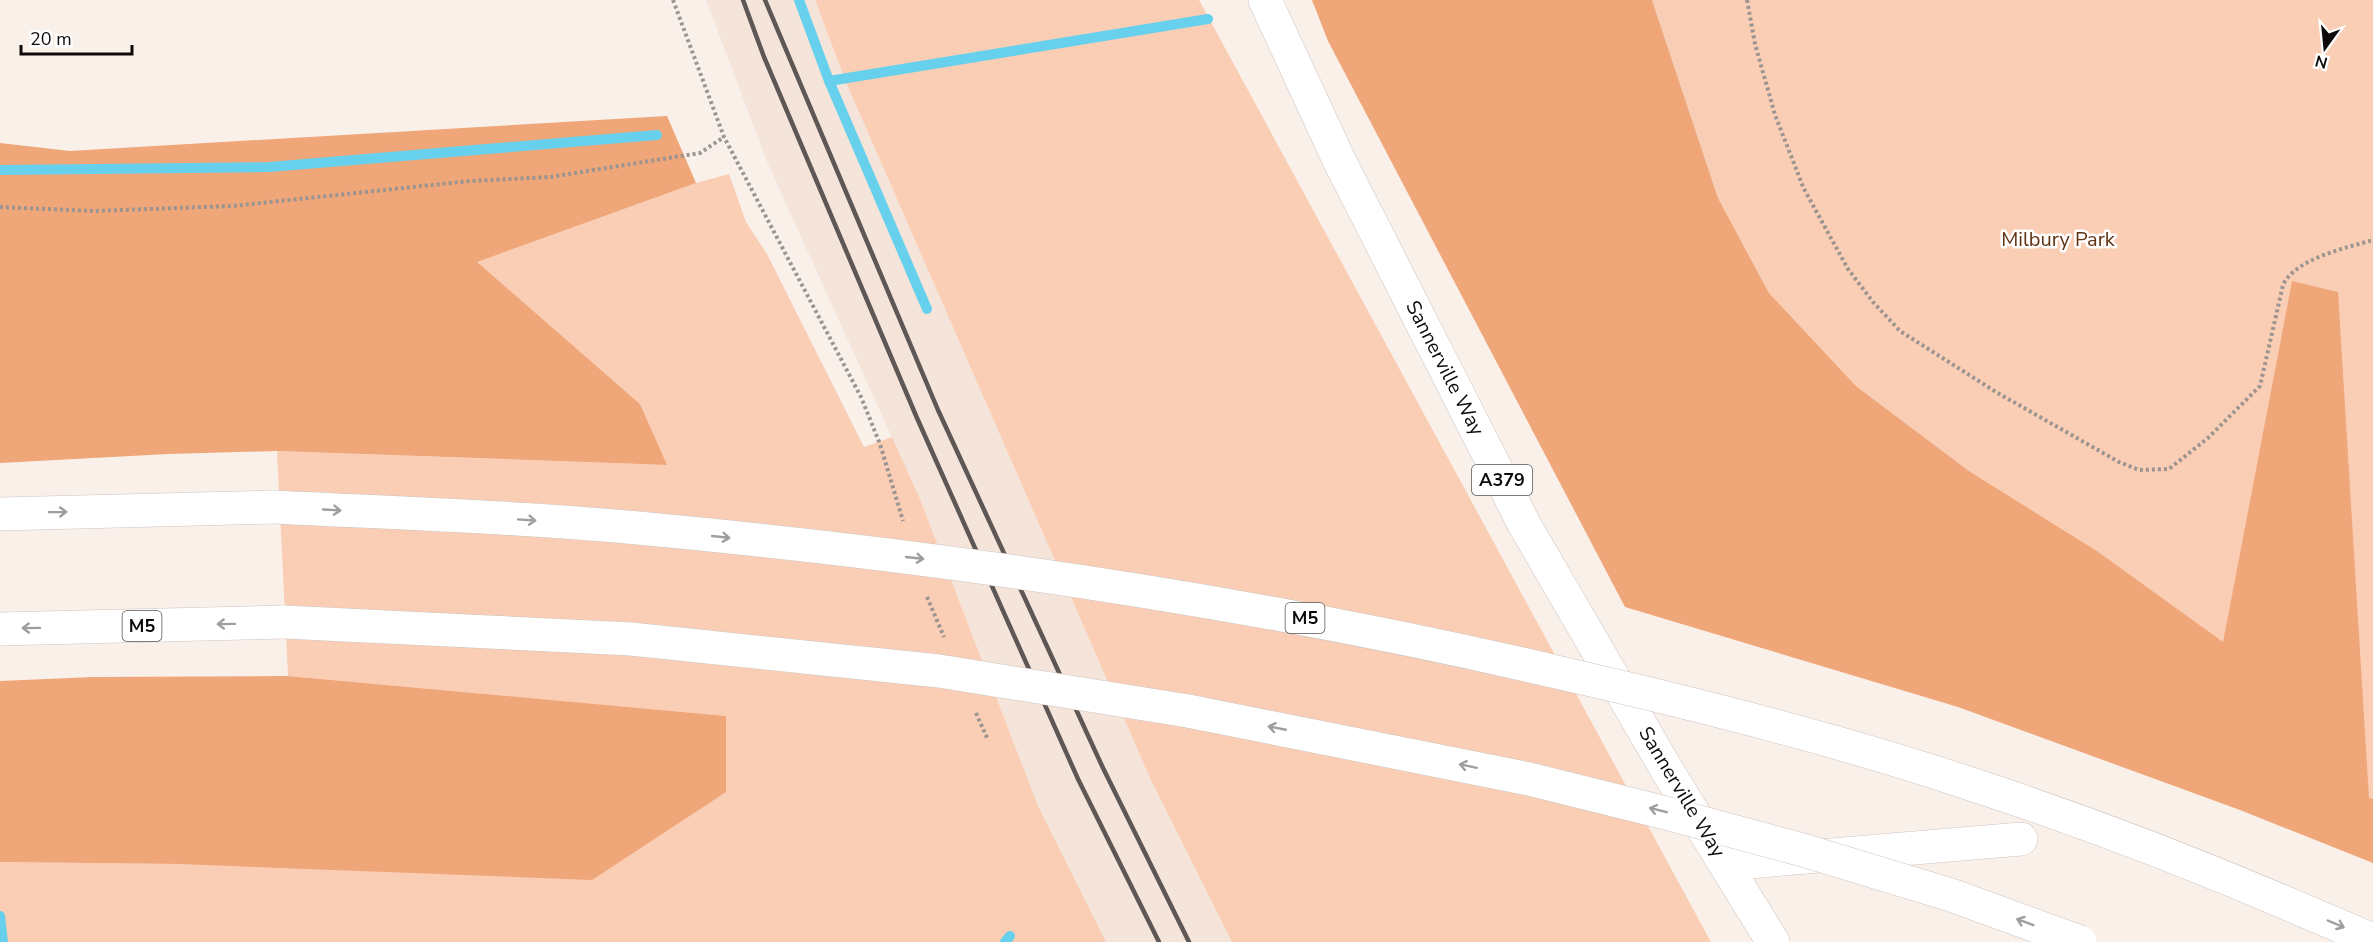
<svg xmlns="http://www.w3.org/2000/svg" width="2373" height="942" viewBox="0 0 2373 942" font-family="'Nunito Sans',sans-serif">
<style>
.built{fill:#f5e4d9}
.green{fill:#faceb5}
.forest{fill:#efa679}
.lines{fill:none;stroke-linecap:round;stroke-linejoin:round}
.stream{stroke:#67d1ed;stroke-width:10}
.minor-casing{stroke:#cec4bf;stroke-width:34}
.major-casing{stroke:#cec4bf;stroke-width:34}
.highway-casing{stroke:#cec4bf;stroke-width:34}
.path{stroke:#9c9490;stroke-width:4;stroke-dasharray:3 3;stroke-linecap:butt}
.minor{stroke:#fff;stroke-width:33}
.major{stroke:#fff;stroke-width:33}
.highway{stroke:#fff;stroke-width:33}
.rail{stroke:#5d5755;stroke-width:4.5}
.highway-bridge-casing{stroke:#cec4bf;stroke-width:34;stroke-linecap:butt}
.highway-bridge{stroke:#fff;stroke-width:33}
.oneway{stroke:#9f9d9d}
.labels{text-anchor:middle;dominant-baseline:central;stroke-width:5;stroke-linejoin:round;paint-order:stroke}
.shield{fill:#fff;stroke:#565453;stroke-width:1.5}
.shield-label{font-size:18px;font-weight:bold;fill:#0e0a09}
.park-label{font-size:20px;fill:#613211;stroke:#fff}
.street-label{font-size:20px;fill:#0e0a09;stroke:#fff}
</style>
<rect width="100%" height="100%" fill="#faf0ea"/>
<polygon class="built" points="706,0 815,0 845,80 1150,778 1232,942 1106,942 1038,806 920,499 768,164"/>
<g class="green">
<polygon points="815,0 1199,0 1711,942 1232,942 1150,778 845,80"/>
<polygon points="1652,0 2373,0 2373,799 2369,798 2292,282 2223,643 2097,551 1969,471 1856,386 1769,293 1718,198"/>
<polygon points="729,174 746,222 767,254 864,447 892,437 920,499 1038,806 1106,942 0,942 0,862 179,864 725,716 288,676 277,451 666,465 640,404 476,262 696,183"/>
</g>
<g class="forest">
<polygon points="1312,0 1652,0 1718,198 1769,293 1856,386 1969,471 2097,551 2223,642 2292,281 2338,292 2369,798 2373,799 2373,863 2240,810 1958,707 1625,607 1328,41"/>
<polygon points="667,116 696,183 477,262 640,404 667,465 277,451 168,454 0,463 0,143 70,151"/>
<polygon points="288,676 726,716 726,792 592,880 179,864 0,862 0,681 93,677"/>
</g>
<g class="lines">
<g class="stream">
<polyline points="799,0 829,81 927,309"/>
<polyline points="829,81 1208,19"/>
<polyline points="0,170 269,167 657,135"/>
<polyline points="0,916 3,942"/>
<polyline points="1005,942 1010,936"/>
</g>
<g class="minor-casing">
<polyline id="minor" points="1725,864 2021,839"/>
</g>
<g class="major-casing">
<polyline id="major" points="1265,0 1339,160 1524,524 1668,772 1773,942"/>
</g>
<g class="highway-casing">
<g id="highway">
<polyline points="0,514 273,507"/>
<polyline points="0,629 284,622"/>
<polyline points="2300,909 2373,940"/>
</g>
</g>
<g class="path">
<polyline points="673,0 724,137 861,397 880,444 903,521"/>
<path d="M1747,0L1755,44L1775,115L1804,189L1848,269L1873,302L1900,331L1996,392L2119,462L2139,470L2169,469L2208,438L2260,386L2283,285C2296,258 2346,248 2373,240"/>
<polyline points="0,207 93,211 232,206 470,181 550,177 700,153 724,137"/>
<polyline points="927,597 944,637"/>
<polyline points="976,713 988,740"/>
</g>
<use href="#minor" class="minor"/>
<use href="#major" class="major"/>
<use href="#highway" class="highway"/>
<g class="rail">
<polyline points="743,0 764,57 917,418 1078,779 1159,942"/>
<polyline points="765,0 938,410 1103,768 1189,942"/>
</g>
<g class="highway-bridge-casing">
<g id="highway-bridge">
<path d="M273,507C395,513 517,517 638,528C951,557 1259,602 1565,674C1701,705 1836,739 1968,783C2081,820 2191,862 2300,909"/>
<polyline points="284,622 631,639 939,671 1188,711 1529,779 1662,812 1806,851 1951,895 2080,942"/>
</g>
</g>
<use href="#highway-bridge" class="highway-bridge"/>
</g>
<defs><path id="oneway-shaft" d="M-6 0H5M1.5-3L5.5 0L1.5 3" fill="none" stroke-width="1.6" stroke-linecap="round" stroke-linejoin="round" transform="scale(1.5)"/></defs>
<g class="oneway">
<use href="#oneway-shaft" transform="translate(332 510) rotate(3)"/>
<use href="#oneway-shaft" transform="translate(58 512) rotate(-1)"/>
<use href="#oneway-shaft" transform="translate(527 520) rotate(4)"/>
<use href="#oneway-shaft" transform="translate(721 537) rotate(6)"/>
<use href="#oneway-shaft" transform="translate(915 558) rotate(6)"/>
<use href="#oneway-shaft" transform="translate(226 624) rotate(179)"/>
<use href="#oneway-shaft" transform="translate(31 628) rotate(179)"/>
<use href="#oneway-shaft" transform="translate(1277 728) rotate(-169)"/>
<use href="#oneway-shaft" transform="translate(1468 766) rotate(-168)"/>
<use href="#oneway-shaft" transform="translate(1658 810) rotate(-166)"/>
<use href="#oneway-shaft" transform="translate(2025 922) rotate(-160)"/>
<use href="#oneway-shaft" transform="translate(2336 924) rotate(23)"/>
</g>
<g class="labels">
<g class="shield">
<rect x="1472" y="465" width="60" height="30" rx="4.5"/>
<rect x="1285.5" y="603" width="39" height="30" rx="4.5"/>
<rect x="122.5" y="611" width="39" height="30" rx="4.5"/>
</g>
<g class="shield-label">
<text x="1502" y="480">A379</text>
<text x="1305" y="618">M5</text>
<text x="142" y="626">M5</text>
</g>
<g class="park-label">
<text x="2058" y="239">Milbury Park</text>
</g>
<g class="street-label">
<text transform="translate(1445 368) rotate(63)">Sannerville Way</text>
<text transform="translate(1682 792) rotate(59)">Sannerville Way</text>
</g>
</g>
<g transform="translate(2325 48) rotate(195)" stroke="#ffffff" stroke-width="4.5" paint-order="stroke">
<path d="M0-4.5L10 22L0 15L-10 22Z" fill="#0e0a09"/>
<text y="-9" font-size="16" font-weight="bold" text-anchor="middle" fill="#0e0a09">N</text>
</g>
<path d="M21 45v9h111v-9" fill="none" stroke="#0e0a09" stroke-width="3"/>
<text x="30" y="45" font-size="18" fill="#0e0a09" stroke="#ffffff" stroke-width="4.5" paint-order="stroke">20 m</text>
</svg>
